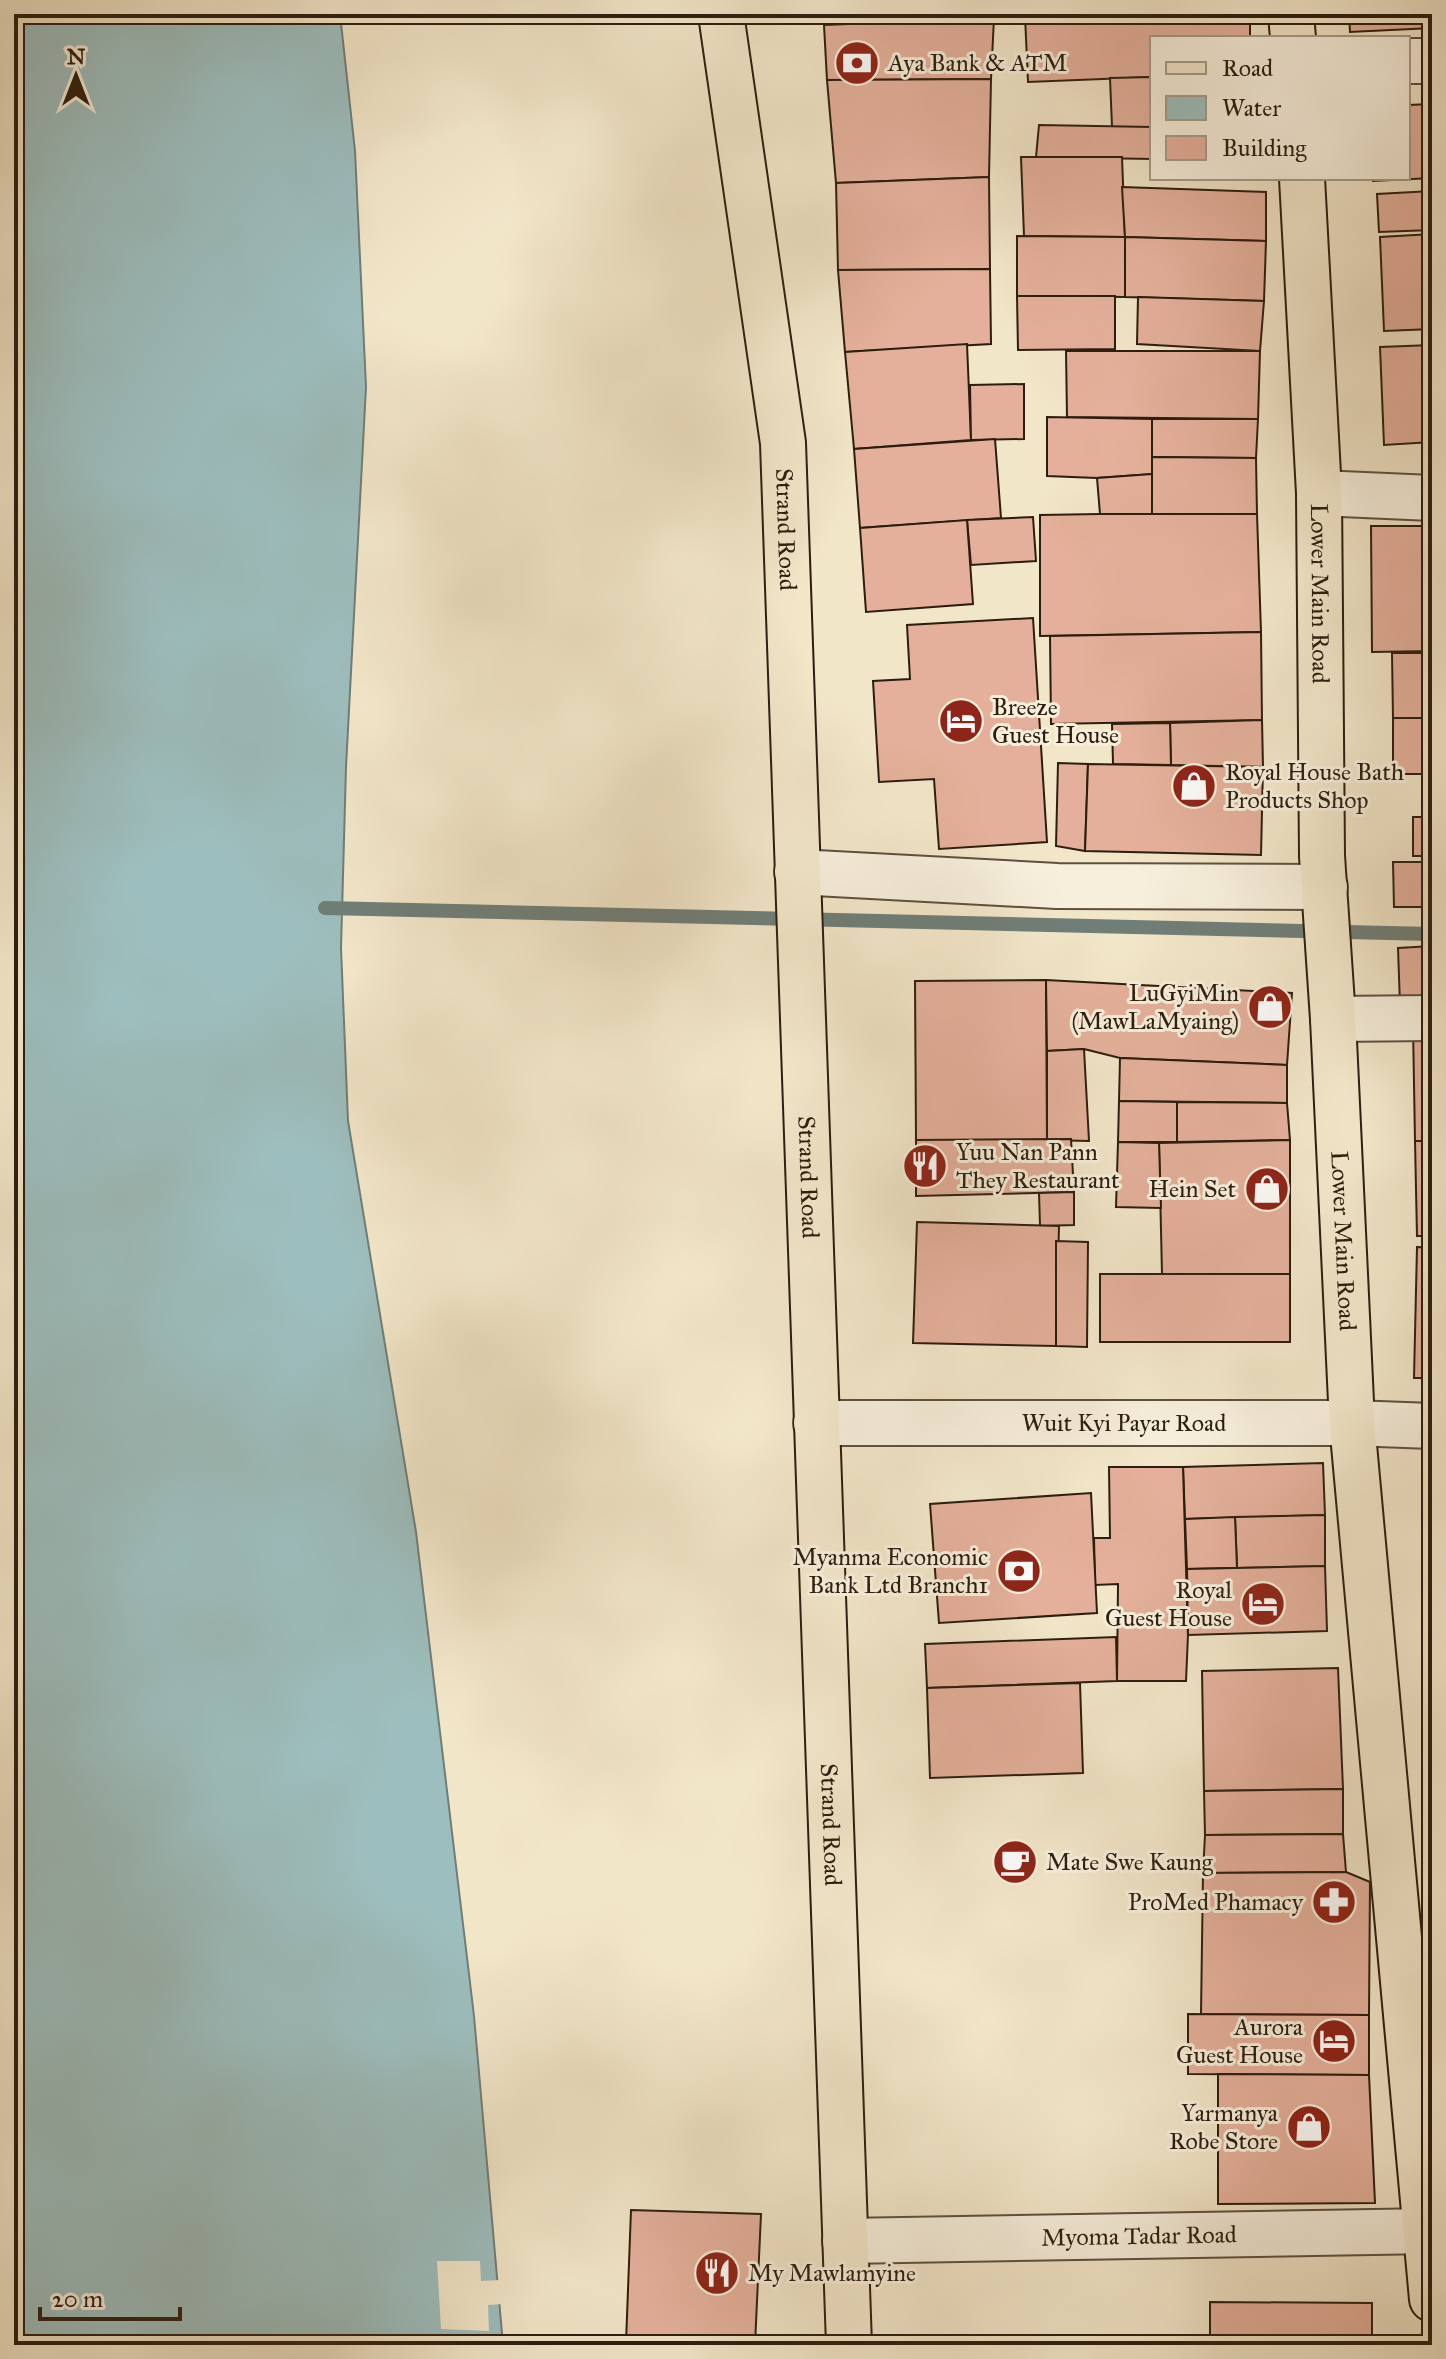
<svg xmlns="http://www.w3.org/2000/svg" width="1446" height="2359" viewBox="0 0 1446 2359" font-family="'IM FELL Great Primer',serif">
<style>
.water{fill:#9dbebe;stroke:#707e78;stroke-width:2}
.pier{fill:#f2e6c9}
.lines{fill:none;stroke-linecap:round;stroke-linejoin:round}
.stream{stroke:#707e78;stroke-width:14}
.building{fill:#e4b09b;stroke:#2d1d0f;stroke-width:2}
.minor-casing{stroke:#5e4f3e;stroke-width:48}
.major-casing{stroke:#2d1d0f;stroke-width:48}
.minor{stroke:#f7efdc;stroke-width:44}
.major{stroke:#f2e6c9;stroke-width:44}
.labels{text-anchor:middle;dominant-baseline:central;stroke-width:6;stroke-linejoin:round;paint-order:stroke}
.poi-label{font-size:24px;fill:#2d1d0f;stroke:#f7efdc;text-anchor:end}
.street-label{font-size:24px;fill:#2d1d0f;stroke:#f7efdc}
</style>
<rect width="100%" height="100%" fill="#f2e6c9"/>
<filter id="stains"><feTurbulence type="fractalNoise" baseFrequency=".0025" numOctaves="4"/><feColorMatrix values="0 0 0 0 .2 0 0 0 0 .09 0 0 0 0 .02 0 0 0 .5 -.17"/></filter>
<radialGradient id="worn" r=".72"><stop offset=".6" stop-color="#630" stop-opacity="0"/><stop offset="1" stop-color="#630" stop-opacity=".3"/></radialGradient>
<polygon class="water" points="14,14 340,14 355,151 366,387 346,767 341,948 348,1121 416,1532 474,2016 503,2345 14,2345"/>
<polygon class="pier" points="437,2261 480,2261 481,2281 500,2280 503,2304 488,2305 489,2331 441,2329"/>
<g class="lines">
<polyline class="stream" points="325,908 1432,934"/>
</g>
<g class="building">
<polygon points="1031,14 1250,14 1250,38 1152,38 1152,77 1028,82 1025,16"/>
<polygon points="1349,14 1432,14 1432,28 1350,32"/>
<polygon points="994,18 991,79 827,80 824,25"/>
<polygon points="1152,77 1152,127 1112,127 1110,78"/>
<polygon points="991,79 989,177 836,183 827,80"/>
<polygon points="1432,104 1432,178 1373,181 1373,178 1408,178 1408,105"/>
<polygon points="1039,125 1152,127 1152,159 1036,157"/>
<polygon points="1021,157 1122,157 1125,237 1024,236"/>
<polygon points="989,177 990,269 838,270 836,183"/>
<polygon points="1122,187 1266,192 1266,241 1125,237"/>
<polygon points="1432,191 1432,230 1379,232 1377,194"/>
<polygon points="1432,234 1432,329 1384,331 1380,237"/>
<polygon points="1017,236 1125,237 1125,297 1017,296"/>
<polygon points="1125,237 1266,241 1264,301 1125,297"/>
<polygon points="990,269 991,344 845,352 838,270"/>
<polygon points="1017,296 1115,296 1115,349 1018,350"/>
<polygon points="1138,297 1264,301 1260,351 1137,344"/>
<polygon points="967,344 971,440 854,449 845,352"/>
<polygon points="1432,345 1432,442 1384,445 1380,347"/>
<polygon points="1066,351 1260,351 1258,419 1067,417"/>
<polygon points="1024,384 1024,439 971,440 970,385"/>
<polygon points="1047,417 1152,419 1152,474 1097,478 1047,476"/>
<polygon points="1152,419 1258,419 1256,458 1152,457"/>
<polygon points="995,439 1001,518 860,528 854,449"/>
<polygon points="1152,457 1256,458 1257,514 1152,514"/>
<polygon points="1152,474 1152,514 1100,514 1097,478"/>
<polygon points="1100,514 1257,514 1261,632 1040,636 1040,515"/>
<polygon points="1033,517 1036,561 971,565 967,520"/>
<polygon points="967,520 973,604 866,612 860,528"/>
<polygon points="1371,526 1432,526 1432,651 1372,652"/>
<polygon points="1033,618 1047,842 939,849 934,779 879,782 873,681 910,679 907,625"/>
<polygon points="1261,632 1262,720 1051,724 1050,636"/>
<polygon points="1392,653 1432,653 1432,718 1393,718"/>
<rect x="1393" y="718" width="39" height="56"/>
<polygon points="1262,720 1263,767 1171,765 1170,723"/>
<polygon points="1170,723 1171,765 1113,764 1112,724"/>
<polygon points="1058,763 1088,764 1085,851 1056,846"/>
<polygon points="1088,764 1263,767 1261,855 1085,851"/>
<rect x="1413" y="817" width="19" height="39"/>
<polygon points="1393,862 1432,862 1432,907 1394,907"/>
<polygon points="1432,946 1432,1004 1400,1005 1398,948"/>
<polygon points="1046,980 1047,1140 916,1140 915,981"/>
<polygon points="1046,980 1292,993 1287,1065 1120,1058 1084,1049 1047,1051"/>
<polygon points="1432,1025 1432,1141 1415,1141 1413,1026"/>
<polygon points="1084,1049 1089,1141 1047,1140 1047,1051"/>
<polygon points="1120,1058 1287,1065 1287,1103 1119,1101"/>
<polygon points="1119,1101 1177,1102 1177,1142 1118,1142"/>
<polygon points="1177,1102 1287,1103 1290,1140 1177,1142"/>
<polygon points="1071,1139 1074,1192 916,1196 916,1140"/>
<polygon points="1290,1140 1290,1274 1162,1274 1159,1143"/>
<polygon points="1415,1141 1432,1141 1432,1236 1417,1236"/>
<polygon points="1118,1142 1159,1143 1161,1208 1116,1207"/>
<polygon points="1074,1192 1074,1225 1040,1226 1039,1193"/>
<polygon points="917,1222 1059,1226 1056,1346 913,1343"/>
<polygon points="1056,1241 1088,1242 1087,1347 1056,1346"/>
<polygon points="1417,1247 1432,1248 1432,1378 1414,1378"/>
<rect x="1100" y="1274" width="190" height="68"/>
<polygon points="1323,1463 1325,1515 1185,1519 1183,1467"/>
<polygon points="1109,1467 1183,1467 1188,1635 1186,1681 1117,1681 1118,1584 1095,1585 1094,1538 1110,1538"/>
<polygon points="1091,1493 1097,1613 939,1623 930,1504"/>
<polygon points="1325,1515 1325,1566 1237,1568 1235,1517"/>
<polygon points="1235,1517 1237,1568 1187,1569 1185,1519"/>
<polygon points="1325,1566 1327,1631 1188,1635 1187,1569"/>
<polygon points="1116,1637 1117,1681 927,1688 925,1644"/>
<polygon points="1338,1668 1343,1789 1204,1791 1202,1671"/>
<polygon points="1080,1683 1083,1773 930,1778 927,1688"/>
<polygon points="1343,1789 1343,1834 1205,1835 1204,1791"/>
<polygon points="1343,1834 1346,1872 1203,1873 1205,1835"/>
<polygon points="1346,1872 1370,1882 1369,2015 1201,2014 1203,1873"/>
<polygon points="1188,2014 1369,2015 1369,2075 1188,2074"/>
<polygon points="1218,2074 1369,2075 1375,2203 1218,2204"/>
<polygon points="631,2210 761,2214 755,2345 626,2343"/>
<polygon points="1210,2302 1372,2303 1372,2345 1210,2345"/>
</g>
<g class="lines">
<g class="minor-casing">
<g id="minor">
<polyline points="1408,61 1432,61"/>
<polyline points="1319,493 1432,498"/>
<polyline points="797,872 1057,886 1325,887"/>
<polyline points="1333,1019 1432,1018"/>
<path id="s1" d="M816,1423H1352L1432,1426"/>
<path id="s2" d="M845,2241L1432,2231"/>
</g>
</g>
<g class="major-casing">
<g id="major">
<path id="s3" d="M721,14L783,443L849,2345"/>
<polyline points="1291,14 1293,38"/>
<path id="s4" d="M1302,178L1319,493L1322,856L1333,1019L1352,1423L1432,2299"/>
</g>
</g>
<use href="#minor" class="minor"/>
<use href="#major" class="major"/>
</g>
<defs>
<g id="bank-disc" transform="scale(2.3)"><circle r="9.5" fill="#8f2418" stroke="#f7efdc"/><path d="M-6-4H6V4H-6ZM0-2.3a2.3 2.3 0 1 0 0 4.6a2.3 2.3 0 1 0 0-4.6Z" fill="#fff"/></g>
<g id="hotel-disc" transform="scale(2.3)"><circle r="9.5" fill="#8f2418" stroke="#f7efdc"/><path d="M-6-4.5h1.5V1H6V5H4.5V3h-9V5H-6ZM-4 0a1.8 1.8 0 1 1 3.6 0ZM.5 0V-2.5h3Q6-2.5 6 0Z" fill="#fff"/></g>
<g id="shop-disc" transform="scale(2.3)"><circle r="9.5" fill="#8f2418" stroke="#f7efdc"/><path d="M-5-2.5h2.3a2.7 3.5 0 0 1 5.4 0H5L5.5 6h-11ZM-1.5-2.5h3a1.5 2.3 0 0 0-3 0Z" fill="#fff"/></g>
<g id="restaurant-disc" transform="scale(2.3)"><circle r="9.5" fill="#8f2418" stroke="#f7efdc"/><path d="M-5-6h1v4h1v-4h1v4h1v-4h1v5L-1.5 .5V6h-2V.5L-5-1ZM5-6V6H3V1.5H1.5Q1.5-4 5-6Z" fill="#fff"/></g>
<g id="cafe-disc" transform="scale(2.3)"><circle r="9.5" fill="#8f2418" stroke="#f7efdc"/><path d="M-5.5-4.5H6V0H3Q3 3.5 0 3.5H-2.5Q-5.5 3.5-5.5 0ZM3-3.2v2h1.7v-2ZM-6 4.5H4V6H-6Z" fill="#fff"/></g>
<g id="pharmacy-disc" transform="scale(2.3)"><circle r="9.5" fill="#8f2418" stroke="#f7efdc"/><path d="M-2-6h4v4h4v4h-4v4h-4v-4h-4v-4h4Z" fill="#fff"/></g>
</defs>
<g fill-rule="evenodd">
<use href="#bank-disc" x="857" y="63"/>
<use href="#hotel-disc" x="961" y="721"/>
<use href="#shop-disc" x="1194" y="786"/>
<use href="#shop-disc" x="1270" y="1007"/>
<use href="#restaurant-disc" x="925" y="1166"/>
<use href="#shop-disc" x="1267" y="1189"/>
<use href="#bank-disc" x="1019" y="1571"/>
<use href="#hotel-disc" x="1263" y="1604"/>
<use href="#cafe-disc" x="1015" y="1862"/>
<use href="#pharmacy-disc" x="1334" y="1902"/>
<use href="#hotel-disc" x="1334" y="2041"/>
<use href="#shop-disc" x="1309" y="2127"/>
<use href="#restaurant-disc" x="717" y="2273"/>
</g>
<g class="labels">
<g class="poi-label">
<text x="888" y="63" text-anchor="start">Aya Bank &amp; ATM</text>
<text x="992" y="707" text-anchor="start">Breeze<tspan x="992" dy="28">Guest House</tspan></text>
<text x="1225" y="772" text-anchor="start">Royal House Bath<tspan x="1225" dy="28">Products Shop</tspan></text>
<text x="1239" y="993">LuGyiMin<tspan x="1239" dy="28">(MawLaMyaing)</tspan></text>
<text x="956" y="1152" text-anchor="start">Yuu Nan Pann<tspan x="956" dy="28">They Restaurant</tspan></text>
<text x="1236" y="1189">Hein Set</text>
<text x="988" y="1557">Myanma Economic<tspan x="988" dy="28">Bank Ltd Branch1</tspan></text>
<text x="1232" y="1590">Royal<tspan x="1232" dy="28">Guest House</tspan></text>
<text x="1046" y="1862" text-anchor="start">Mate Swe Kaung</text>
<text x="1303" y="1902">ProMed Phamacy</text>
<text x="1303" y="2027">Aurora<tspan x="1303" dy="28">Guest House</tspan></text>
<text x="1278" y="2113">Yarmanya<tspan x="1278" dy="28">Robe Store</tspan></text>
<text x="748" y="2273" text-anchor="start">My Mawlamyine</text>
</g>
<g class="street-label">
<text stroke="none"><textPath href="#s3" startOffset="520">Strand Road</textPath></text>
<text stroke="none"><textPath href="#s4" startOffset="416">Lower Main Road</textPath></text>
<text stroke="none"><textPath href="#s3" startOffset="1168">Strand Road</textPath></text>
<text stroke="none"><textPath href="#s4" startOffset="1064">Lower Main Road</textPath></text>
<text stroke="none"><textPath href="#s1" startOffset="308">Wuit Kyi Payar Road</textPath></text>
<text stroke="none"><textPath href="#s3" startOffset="1816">Strand Road</textPath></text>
<text stroke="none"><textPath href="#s2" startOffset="294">Myoma Tadar Road</textPath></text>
</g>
</g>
<rect width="1446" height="2359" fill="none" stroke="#f2e6c9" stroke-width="48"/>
<rect x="16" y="16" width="1414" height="2327" fill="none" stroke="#2d1d0f" stroke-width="4"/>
<rect x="24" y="24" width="1398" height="2311" fill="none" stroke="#2d1d0f" stroke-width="2"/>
<rect x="1150" y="36" width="260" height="144" fill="#f7efdc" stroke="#a69b8a" stroke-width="2"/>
<rect x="1166" y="62" width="40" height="12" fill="#f2e6c9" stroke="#a69b8a" stroke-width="2"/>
<text x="1222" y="76" font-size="24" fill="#2d1d0f">Road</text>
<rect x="1166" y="96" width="40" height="24" fill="#9dbebe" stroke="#a69b8a" stroke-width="2"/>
<text x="1222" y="116" font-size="24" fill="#2d1d0f">Water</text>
<rect x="1166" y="136" width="40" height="24" fill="#e4b09b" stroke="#a69b8a" stroke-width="2"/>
<text x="1222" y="156" font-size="24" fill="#2d1d0f">Building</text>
<g transform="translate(76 76)" stroke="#f7efdc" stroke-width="6" paint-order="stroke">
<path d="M0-6L14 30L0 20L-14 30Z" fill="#2d1d0f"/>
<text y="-12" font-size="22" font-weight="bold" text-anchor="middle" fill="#2d1d0f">N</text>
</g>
<path d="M40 2307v12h140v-12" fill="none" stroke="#2d1d0f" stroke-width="4"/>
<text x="52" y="2307" font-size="24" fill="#2d1d0f" stroke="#f7efdc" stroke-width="6" paint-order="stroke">20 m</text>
<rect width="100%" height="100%" filter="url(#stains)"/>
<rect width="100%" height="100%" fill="url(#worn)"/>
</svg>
